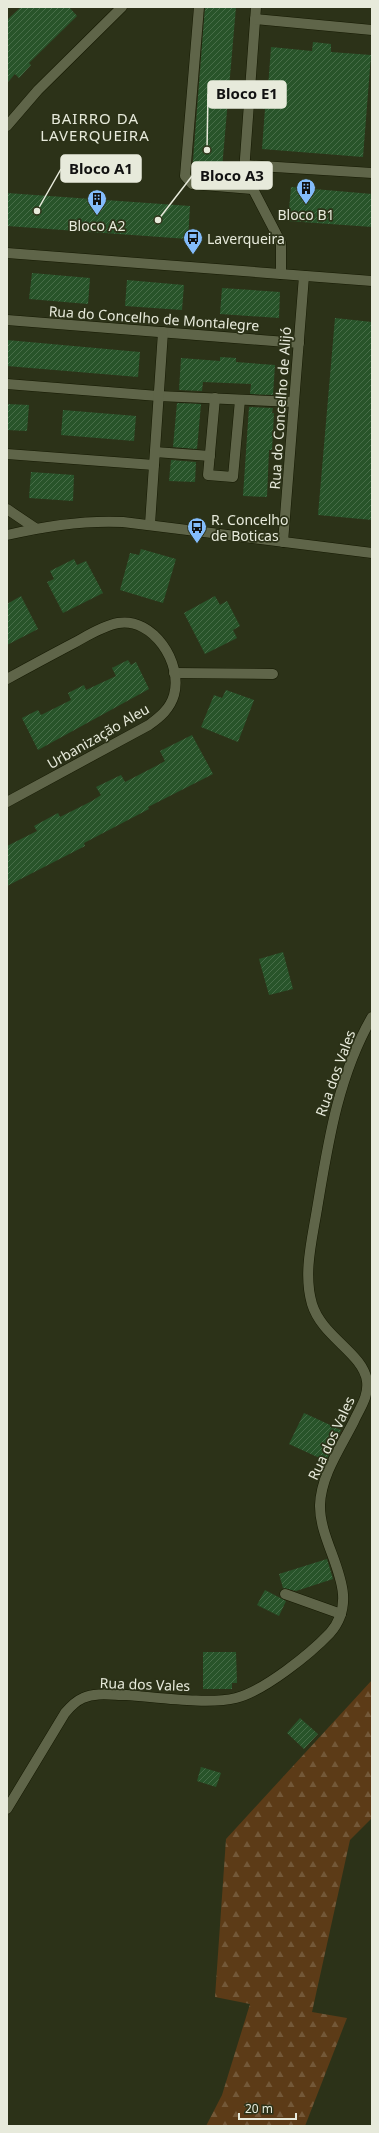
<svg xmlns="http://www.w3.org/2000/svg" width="379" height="2133" viewBox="0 0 379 2133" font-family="'Noto Sans',sans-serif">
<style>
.forest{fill:url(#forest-firs)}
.building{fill:url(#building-hatch)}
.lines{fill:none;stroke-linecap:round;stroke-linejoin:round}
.lane-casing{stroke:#151902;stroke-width:11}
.street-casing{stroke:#151902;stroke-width:11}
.secondary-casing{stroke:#151902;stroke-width:11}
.lane{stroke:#5f6549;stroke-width:10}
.street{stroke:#5f6549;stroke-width:10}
.secondary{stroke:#5f6549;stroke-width:10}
.labels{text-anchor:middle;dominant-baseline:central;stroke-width:3.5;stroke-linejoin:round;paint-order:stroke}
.poi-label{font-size:14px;fill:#e7eadb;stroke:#2c3218}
.street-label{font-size:14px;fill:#e7eadb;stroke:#2c3218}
.neighbourhood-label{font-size:15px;letter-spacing:1px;fill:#e7eadb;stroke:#2c3218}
.leader{fill:none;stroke:#e7eadb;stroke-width:1.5}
.callout-dot{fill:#e7eadb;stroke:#2c3218;stroke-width:1.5}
.callout{fill:#e7eadb;stroke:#e7eadb;stroke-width:1.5}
.callout-label{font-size:15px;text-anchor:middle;font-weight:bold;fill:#111}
</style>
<defs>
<pattern id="forest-firs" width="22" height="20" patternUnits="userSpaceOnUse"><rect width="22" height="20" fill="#5c3b17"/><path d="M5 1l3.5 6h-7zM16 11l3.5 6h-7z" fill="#735838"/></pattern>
<pattern id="building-hatch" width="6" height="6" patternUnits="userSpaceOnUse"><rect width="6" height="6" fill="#28542a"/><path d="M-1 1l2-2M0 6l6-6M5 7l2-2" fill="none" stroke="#476d48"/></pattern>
</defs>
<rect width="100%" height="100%" fill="#2c3218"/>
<polygon class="forest" points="372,1680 372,1818 350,1840 312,2012 347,2018 305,2126 206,2126 222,2095 250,2004 215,1997 226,1839"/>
<g class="building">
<polygon points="21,7 69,7 77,16 29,63 31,65 19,78 15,74 7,83 7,20"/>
<polygon points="205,7 236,7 221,180 195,178 192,174"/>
<polygon points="313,42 331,44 331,52 371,55 363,157 262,149 265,109 256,108 258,88 268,88 271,47 312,51"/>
<polygon points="291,187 372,194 372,227 288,221"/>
<polygon points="7,193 190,206 188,239 7,226"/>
<polygon points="32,273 90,278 88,304 29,299"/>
<polygon points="127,280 184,285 182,310 125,306"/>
<polygon points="222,288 280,292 279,318 220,314"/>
<polygon points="335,318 372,322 372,520 318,515"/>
<polygon points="7,340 140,352 138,377 7,366"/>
<polygon points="220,357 236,358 236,362 275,365 273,395 250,394 251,384 203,382 202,391 179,390 181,358 220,361"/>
<polygon points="177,403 201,404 197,449 173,447"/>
<polygon points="7,404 29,405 27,431 7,430"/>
<polygon points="249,407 273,408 272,413 274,413 272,450 269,450 267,497 243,496"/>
<polygon points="63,410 136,416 134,441 61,435"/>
<polygon points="171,460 196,462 195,482 169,481"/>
<polygon points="31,472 74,475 73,501 29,498"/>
<polygon points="141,549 176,559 163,603 120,590 130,553 139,555"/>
<polygon points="74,559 77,565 86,561 103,593 63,613 47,582 54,579 50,571"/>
<polygon points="21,596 38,629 7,645 7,604"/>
<polygon points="215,596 220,605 227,601 240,626 233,630 237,638 205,654 184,613"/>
<polygon points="128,660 131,665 136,662 149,689 38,750 22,718 38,710 41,715 71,700 68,693 84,685 86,690 116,676 112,668"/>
<polygon points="226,690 254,700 238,742 201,727 214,695 222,698"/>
<polygon points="192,735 213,774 148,807 149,809 84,843 85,846 7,886 7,846 37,831 34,826 58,813 60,817 92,801 101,795 96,787 121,775 125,782 158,765 165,761 160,751"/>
<polygon points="283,952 293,989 269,995 259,959"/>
<polygon points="304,1413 341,1430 326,1461 289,1444"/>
<polygon points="327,1559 333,1579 296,1591 283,1588 279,1574"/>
<polygon points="265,1590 286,1601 279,1616 257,1605"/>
<polygon points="203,1652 236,1652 237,1683 232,1683 232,1689 203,1689"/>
<polygon points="300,1718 318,1734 304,1749 287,1733"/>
<polygon points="201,1767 221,1773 216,1787 197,1781"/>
</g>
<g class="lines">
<g class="lane-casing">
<g id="lane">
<polyline points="199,7 185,176 192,184 252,189"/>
<polyline points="285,1594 341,1614"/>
</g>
</g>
<g class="street-casing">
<g id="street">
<polyline points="256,7 244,172 281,243 281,274"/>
<polyline points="255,19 372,30"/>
<polyline points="7,126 38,90 122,7"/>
<polyline points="244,165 372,173"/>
<polyline points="7,253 372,281"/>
<polyline points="7,320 299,343"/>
<polyline points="7,384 158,396 294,402"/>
<polyline points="215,398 208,475 233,477 240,400"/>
<polyline points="155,452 210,456"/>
<polyline points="7,454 154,465"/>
<polyline points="7,509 35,528"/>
<polyline points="150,524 163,332"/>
<polyline points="283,542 304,276"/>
<polyline points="174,673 273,674"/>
<path d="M7,679C29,667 51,655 74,643C87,636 102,626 118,623C153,617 183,663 174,695C170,709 160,717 149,725L7,802"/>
<path d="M7,1809L65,1713C70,1707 76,1701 83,1698C96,1692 112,1695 126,1695C156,1697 208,1705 236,1698C264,1691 310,1654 330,1633C365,1593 319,1548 320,1505C321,1475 341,1447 354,1421C360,1408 369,1396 367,1381C363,1353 322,1337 312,1304C303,1274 312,1240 317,1209C328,1143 338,1076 372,1017"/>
</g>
</g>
<g class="secondary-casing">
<path id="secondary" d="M7,535C45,526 83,520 123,522L372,553"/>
</g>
<use href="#lane" class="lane"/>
<use href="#street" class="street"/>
<use href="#secondary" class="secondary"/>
</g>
<defs>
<g id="building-pin" transform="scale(1)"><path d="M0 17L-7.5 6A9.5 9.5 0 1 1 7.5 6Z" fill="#83bcfb" stroke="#2c3218"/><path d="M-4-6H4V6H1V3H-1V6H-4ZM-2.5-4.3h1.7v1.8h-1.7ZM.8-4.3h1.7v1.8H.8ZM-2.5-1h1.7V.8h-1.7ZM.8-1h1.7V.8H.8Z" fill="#111"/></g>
<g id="bus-pin" transform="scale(1)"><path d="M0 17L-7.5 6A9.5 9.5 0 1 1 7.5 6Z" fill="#83bcfb" stroke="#2c3218"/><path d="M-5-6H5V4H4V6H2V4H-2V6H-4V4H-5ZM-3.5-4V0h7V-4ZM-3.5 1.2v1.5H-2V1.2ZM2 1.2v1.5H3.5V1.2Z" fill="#111"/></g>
</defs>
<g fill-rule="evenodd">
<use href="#building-pin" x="306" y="188"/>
<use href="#building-pin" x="97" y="199"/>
<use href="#bus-pin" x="193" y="238"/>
<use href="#bus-pin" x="197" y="527"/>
</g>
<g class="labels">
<g class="poi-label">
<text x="306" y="214">Bloco B1</text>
<text x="97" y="225">Bloco A2</text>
<text x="207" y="238" text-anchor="start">Laverqueira</text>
<text x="211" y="519" text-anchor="start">R. Concelho<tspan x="211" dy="16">de Boticas</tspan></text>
</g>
<g class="street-label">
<text transform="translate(154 318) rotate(4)">Rua do Concelho de Montalegre</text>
<text transform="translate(280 408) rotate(-86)">Rua do Concelho de Alijó</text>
<text transform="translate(98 736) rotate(-30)">Urbanização Aleu</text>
<text transform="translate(335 1073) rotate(-70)">Rua dos Vales</text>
<text transform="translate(331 1438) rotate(-65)">Rua dos Vales</text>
<text transform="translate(145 1684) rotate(2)">Rua dos Vales</text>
</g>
<g class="neighbourhood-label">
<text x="95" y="118">BAIRRO DA<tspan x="95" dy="17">LAVERQUEIRA</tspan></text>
</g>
</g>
<path class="leader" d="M207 150L208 94M37 211L61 169M158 220L192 176"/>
<g class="callout-dot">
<circle cx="207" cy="150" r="4"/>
<circle cx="37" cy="211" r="4"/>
<circle cx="158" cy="220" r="4"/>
</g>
<g class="callout">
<rect x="208" y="81" width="78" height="27" rx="4"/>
<rect x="61" y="155" width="80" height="27" rx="4"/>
<rect x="192" y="162" width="80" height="27" rx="4"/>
</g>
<g class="callout-label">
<text x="247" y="99">Bloco E1</text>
<text x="101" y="174">Bloco A1</text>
<text x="232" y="181">Bloco A3</text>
</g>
<rect width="379" height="2133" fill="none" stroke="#e7eadb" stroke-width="16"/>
<path d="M239 2113v6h57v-6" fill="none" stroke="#e7eadb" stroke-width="2"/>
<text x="245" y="2113" font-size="12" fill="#e7eadb" stroke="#2c3218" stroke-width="3" paint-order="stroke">20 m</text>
</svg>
